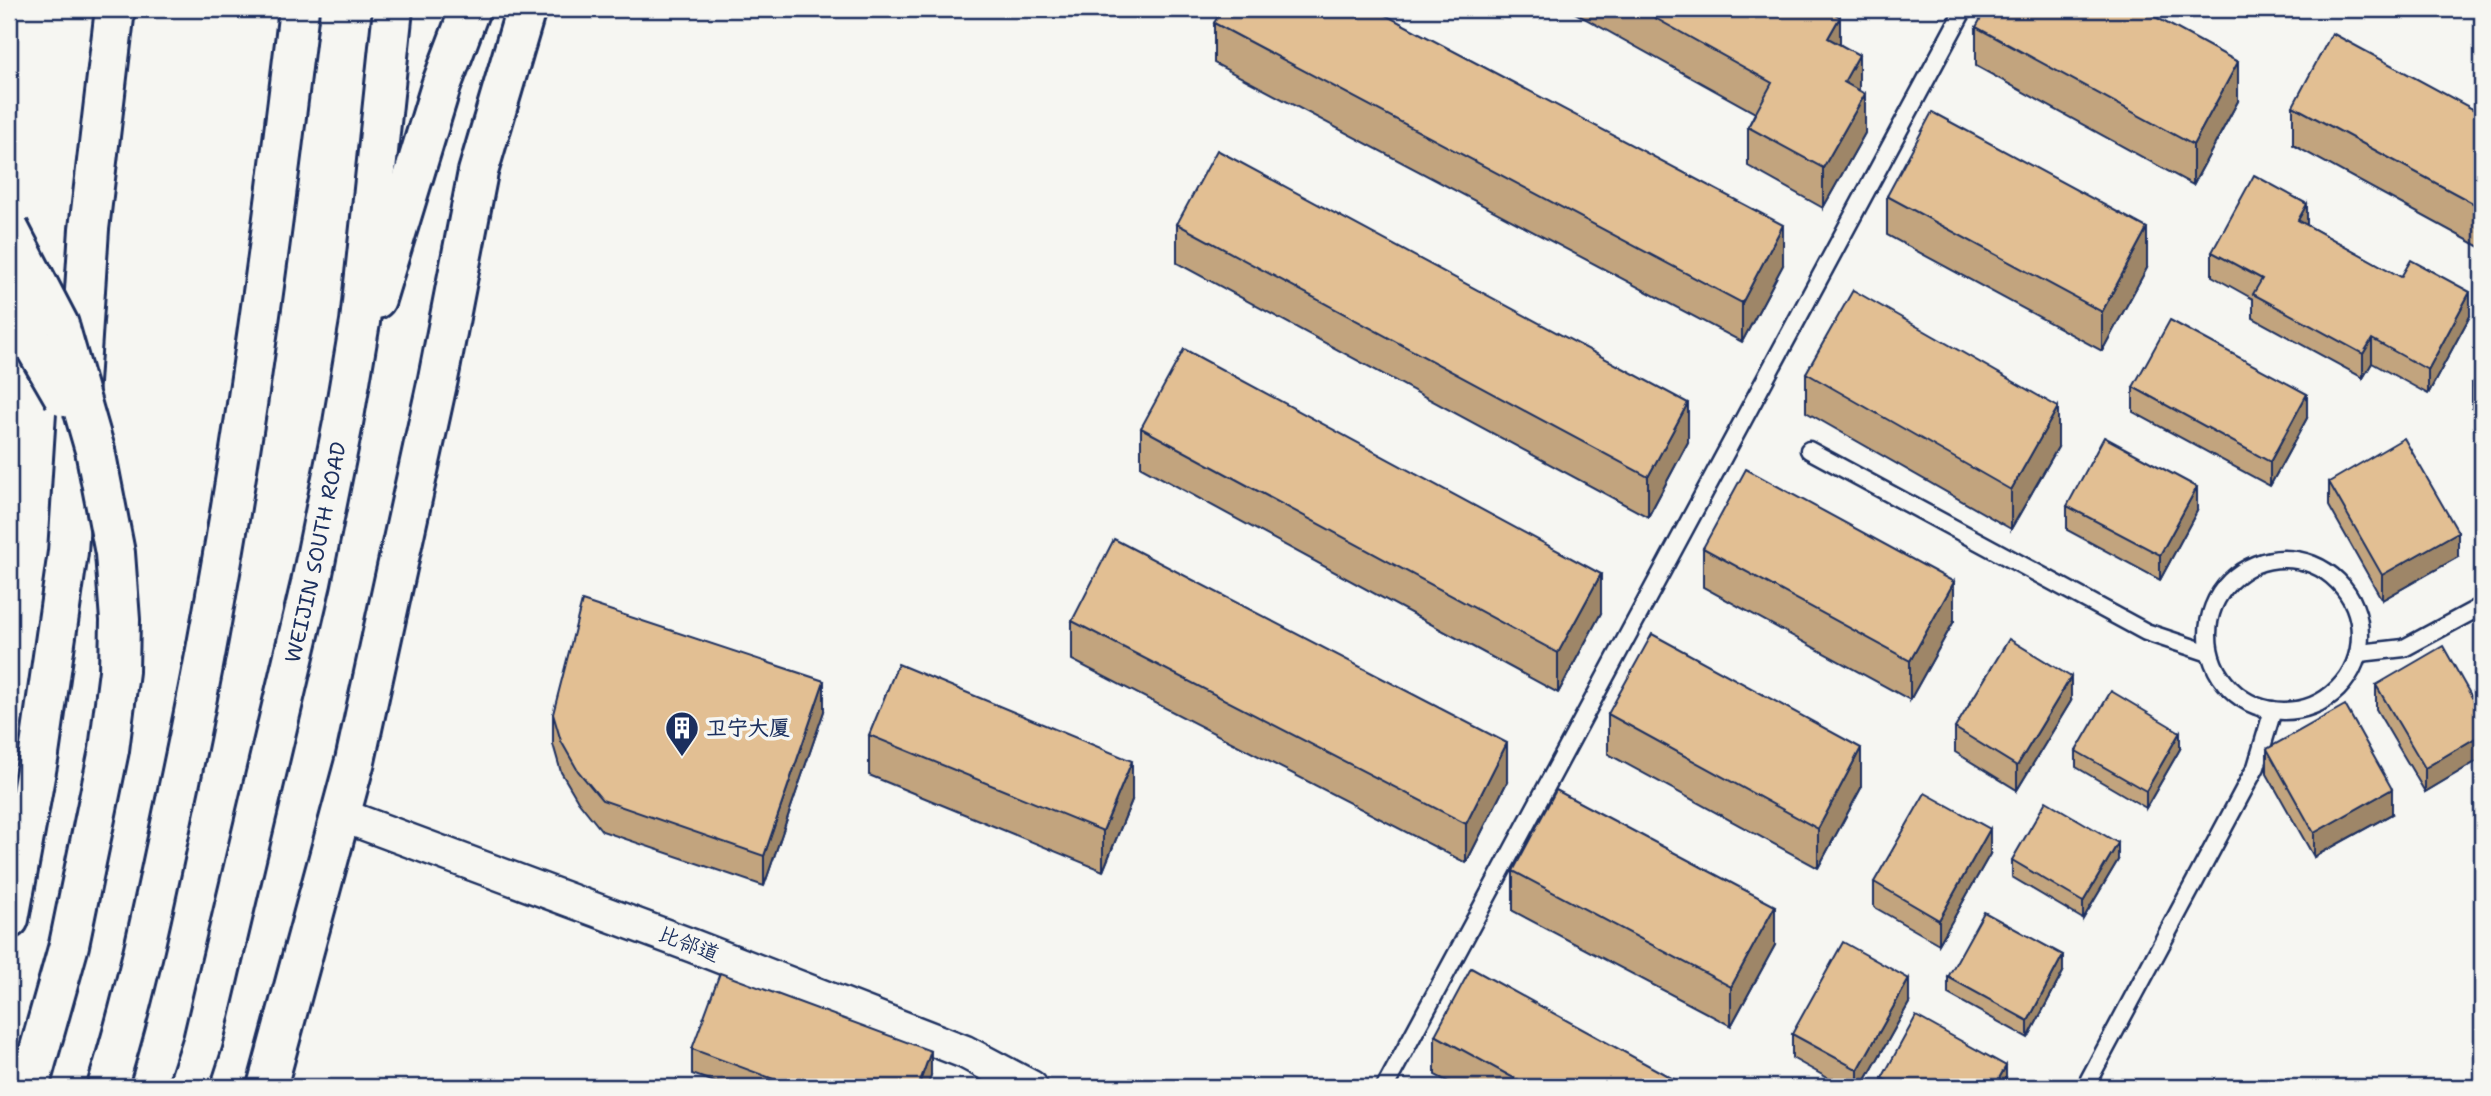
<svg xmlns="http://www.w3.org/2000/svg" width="2491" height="1096" viewBox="0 0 2491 1096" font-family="'Shantell Sans','LXGW WenKai TC',sans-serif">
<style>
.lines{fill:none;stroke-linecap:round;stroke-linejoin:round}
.lane-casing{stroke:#1b2f5e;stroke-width:21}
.street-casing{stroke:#1b2f5e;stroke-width:37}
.primary-casing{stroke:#1b2f5e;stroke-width:44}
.highway-casing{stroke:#1b2f5e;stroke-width:44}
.lane{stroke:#f6f6f2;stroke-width:16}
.street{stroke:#f6f6f2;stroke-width:32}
.primary{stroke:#f6f6f2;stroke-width:38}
.highway{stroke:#f6f6f2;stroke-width:38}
.highway-bridge-casing{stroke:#1b2f5e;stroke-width:44;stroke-linecap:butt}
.highway-bridge{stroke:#f6f6f2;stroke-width:38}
.wall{fill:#c2a47e;stroke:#1b2f5e;stroke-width:2}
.shaded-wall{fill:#9e8667;stroke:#1b2f5e;stroke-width:2}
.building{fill:#e2bf93;stroke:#1b2f5e;stroke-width:2}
.labels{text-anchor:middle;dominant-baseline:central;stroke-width:7;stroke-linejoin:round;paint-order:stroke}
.street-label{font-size:21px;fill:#1b2f5e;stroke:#f6f6f2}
.poi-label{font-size:21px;font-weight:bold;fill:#1b2f5e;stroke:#f6f6f2;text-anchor:start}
</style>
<rect width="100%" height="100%" fill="#f6f6f2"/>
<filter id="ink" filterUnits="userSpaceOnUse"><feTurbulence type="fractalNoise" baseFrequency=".0143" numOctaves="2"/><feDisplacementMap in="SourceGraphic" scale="14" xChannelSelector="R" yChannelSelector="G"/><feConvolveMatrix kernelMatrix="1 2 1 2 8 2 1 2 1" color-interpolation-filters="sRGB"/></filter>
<g filter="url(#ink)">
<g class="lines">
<g class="lane-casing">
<g id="lane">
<polyline points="1809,450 2146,632 2209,653"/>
<circle cx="2284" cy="635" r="76"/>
<polyline points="2360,653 2404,648 2482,606"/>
<polyline points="1385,1087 1964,9"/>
<polyline points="2085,1087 2256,767 2273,710"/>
</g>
</g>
<g class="street-casing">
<polyline id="street" points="341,815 693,946 965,1052 1031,1087"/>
</g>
<g class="primary-casing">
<g id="primary">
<polyline points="9,919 39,754 68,552 89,229 115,9"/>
<polyline points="267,1087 355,761 438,379 478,172 526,9"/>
</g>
</g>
<g class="highway-casing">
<g id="highway">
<polyline points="376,299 441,86 470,9"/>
<path d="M107,1087C135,998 154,906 173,814C231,548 267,279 299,9"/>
<path id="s1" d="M188,1087L203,1041L311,583L343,423L360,322L393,9"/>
</g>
</g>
<use href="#lane" class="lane"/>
<use href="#street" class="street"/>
<use href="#primary" class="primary"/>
<use href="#highway" class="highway"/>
<g class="highway-bridge-casing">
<g id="highway-bridge">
<polyline points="9,229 59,325 95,450 115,553 120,620 119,671 109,750 69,945 29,1087"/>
<polyline points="9,302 64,397"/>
</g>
</g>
<use href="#highway-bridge" class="highway-bridge"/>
</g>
<g class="wall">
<polygon points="1568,9 1826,9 1859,90 1865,133 1823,208 1748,166 1748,127 1755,113"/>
<polygon points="1214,23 1783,265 1742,342 1214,63"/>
<polygon points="1976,27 2238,101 2193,185 1976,66"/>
<polygon points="2293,106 2482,114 2482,248 2293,145"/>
<polygon points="1887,196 2147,268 2102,351 1887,235"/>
<polygon points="1177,224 1688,442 1648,517 1177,263"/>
<polygon points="2307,225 2470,316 2428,394 2372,363 2363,378 2253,318 2253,299 2212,276 2212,252"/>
<polygon points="1806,373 2058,447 2011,529 1806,412"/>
<polygon points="2482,378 2482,426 2472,408 2472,383"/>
<polygon points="2133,387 2307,418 2270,486 2133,412"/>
<polygon points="1141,428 1601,613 1558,693 1141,467"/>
<polygon points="2329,482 2458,557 2382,600 2329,506"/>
<polygon points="2067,506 2197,511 2160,580 2067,530"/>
<polygon points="1703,548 1954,621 1910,700 1703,587"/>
<polygon points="2482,618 2482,653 2478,645 2478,621"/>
<polygon points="1072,621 1507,782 1466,863 1072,660"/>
<polygon points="2376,685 2482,715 2482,758 2425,792 2376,709"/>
<polygon points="2071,701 2017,790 1955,752 1955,728"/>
<polygon points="824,711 764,886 602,831 578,801 561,772 553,744 553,714"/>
<polygon points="1608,714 1861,788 1818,868 1608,754"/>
<polygon points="869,735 1132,800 1103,871 869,775"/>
<polygon points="2180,749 2146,808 2076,767 2076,751"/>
<polygon points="2267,749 2392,814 2314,857 2267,774"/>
<polygon points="1990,854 1939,944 1874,907 1874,882"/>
<polygon points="2012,860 2118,860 2083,919 2012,877"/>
<polygon points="1513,871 1775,945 1731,1026 1513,911"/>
<polygon points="2063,972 2028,1038 1948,994 1948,977"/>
<polygon points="1909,1003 1862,1087 1844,1087 1792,1058 1792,1034"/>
<polygon points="1435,1035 1688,1087 1458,1087 1435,1075"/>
<polygon points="692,1049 931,1075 927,1087 729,1087 692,1074"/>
<polygon points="1882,1078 2006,1087 1882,1087"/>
</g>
<g class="shaded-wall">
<polygon points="1840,17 1840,56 1828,38"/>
<polygon points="1859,55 1859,94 1844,82"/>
<polygon points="2238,62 2238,101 2193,185 2193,145"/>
<polygon points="1865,94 1865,133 1823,208 1823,168"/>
<polygon points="2307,204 2307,229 2298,220"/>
<polygon points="1783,225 1783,265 1742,342 1742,303"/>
<polygon points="2147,228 2147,268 2102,351 2102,312"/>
<polygon points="2470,292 2470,316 2428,394 2428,370"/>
<polygon points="2372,339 2372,363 2363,378 2363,354"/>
<polygon points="2307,394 2307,418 2270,486 2270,462"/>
<polygon points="1688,403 1688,442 1648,517 1648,477"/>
<polygon points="2058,407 2058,447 2011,529 2011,490"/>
<polygon points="2197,487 2197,511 2160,580 2160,555"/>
<polygon points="2458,532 2458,557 2382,600 2382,575"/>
<polygon points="1601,574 1601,613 1558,693 1558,653"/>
<polygon points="1954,582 1954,621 1910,700 1910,661"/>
<polygon points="2071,677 2071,701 2017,790 2017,766"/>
<polygon points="824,681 824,711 764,886 764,856"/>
<polygon points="2180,732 2180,749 2146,808 2146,791"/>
<polygon points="2482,734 2482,758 2425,792 2425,768"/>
<polygon points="1507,743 1507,782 1466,863 1466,824"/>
<polygon points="1861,748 1861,788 1818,868 1818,829"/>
<polygon points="1132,761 1132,800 1103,871 1103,831"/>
<polygon points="2392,789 2392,814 2314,857 2314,833"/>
<polygon points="1990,829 1990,854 1939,944 1939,920"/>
<polygon points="2118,843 2118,860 2083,919 2083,902"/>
<polygon points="1775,906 1775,945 1731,1026 1731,987"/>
<polygon points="2063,955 2063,972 2028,1038 2028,1021"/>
<polygon points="1909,979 1909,1003 1862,1087 1858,1087 1858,1070"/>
<polygon points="931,1051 931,1075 927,1087 918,1087"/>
<polygon points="2006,1066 2006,1087 1994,1087"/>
</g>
<g class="building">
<polygon points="1222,9 1374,9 1783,225 1742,303 1214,23"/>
<polygon points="1639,9 1826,9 1840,17 1828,38 1859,55 1844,82 1865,94 1823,168 1748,127 1772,83"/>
<polygon points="1986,9 2141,9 2238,62 2193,145 1976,27"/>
<polygon points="2332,33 2482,114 2482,208 2293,106"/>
<polygon points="1932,112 2147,228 2102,312 1887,196"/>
<polygon points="1217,150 1688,403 1648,477 1177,224"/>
<polygon points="2254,175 2307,204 2298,220 2401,277 2411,260 2470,292 2428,370 2372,339 2363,354 2253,294 2262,279 2212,252"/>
<polygon points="1853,290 2058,407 2011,490 1806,373"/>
<polygon points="2170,320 2307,394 2270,462 2133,387"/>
<polygon points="1184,349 1601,574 1558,653 1141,428"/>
<polygon points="2482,378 2482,401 2472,383"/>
<polygon points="2104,437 2197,487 2160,555 2067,506"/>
<polygon points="2404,438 2458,532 2382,575 2329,482"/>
<polygon points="1746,469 1954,582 1910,661 1703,548"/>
<polygon points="1114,539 1507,743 1466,824 1072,621"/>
<polygon points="582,601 824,681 764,856 602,800 578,771 561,741 553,714"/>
<polygon points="2482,618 2482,629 2478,621"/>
<polygon points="1652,634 1861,748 1818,829 1608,714"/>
<polygon points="2009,639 2071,677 2017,766 1955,728"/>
<polygon points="2443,646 2482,715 2482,734 2425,768 2376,685"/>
<polygon points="898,664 1132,761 1103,831 869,735"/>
<polygon points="2111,691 2180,732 2146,791 2076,751"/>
<polygon points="2345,705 2392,789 2314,833 2267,749"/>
<polygon points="1556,790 1775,906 1731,987 1513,871"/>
<polygon points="1925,793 1990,829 1939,920 1874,882"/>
<polygon points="2046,801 2118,843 2083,902 2012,860"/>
<polygon points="1984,912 2063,955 2028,1021 1948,977"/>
<polygon points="1843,942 1909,979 1858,1070 1792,1034"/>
<polygon points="1471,968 1688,1087 1530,1087 1435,1035"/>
<polygon points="720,973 931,1051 918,1087 795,1087 692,1049"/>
<polygon points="1916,1016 2006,1066 1994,1087 1898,1087 1882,1078"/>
</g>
</g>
<defs>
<g id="building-pin" transform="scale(1.75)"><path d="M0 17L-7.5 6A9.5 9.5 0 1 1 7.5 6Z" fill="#1b2f5e" stroke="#f6f6f2"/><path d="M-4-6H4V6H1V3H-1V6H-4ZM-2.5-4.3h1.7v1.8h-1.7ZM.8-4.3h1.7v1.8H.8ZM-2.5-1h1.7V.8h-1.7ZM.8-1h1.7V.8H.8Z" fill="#fff"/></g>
</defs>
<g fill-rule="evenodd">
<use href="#building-pin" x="682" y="728"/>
</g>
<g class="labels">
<g class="street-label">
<text stroke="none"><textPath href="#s1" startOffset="550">WEIJIN SOUTH ROAD</textPath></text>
<text transform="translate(689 944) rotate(21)">比邻道</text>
</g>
<g class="poi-label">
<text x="706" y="728">卫宁大厦</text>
</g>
</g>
<rect width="2491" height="1096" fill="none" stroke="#f6f6f2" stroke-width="35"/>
<rect x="18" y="18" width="2456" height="1061" fill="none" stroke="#1b2f5e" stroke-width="2.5" filter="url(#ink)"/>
</svg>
